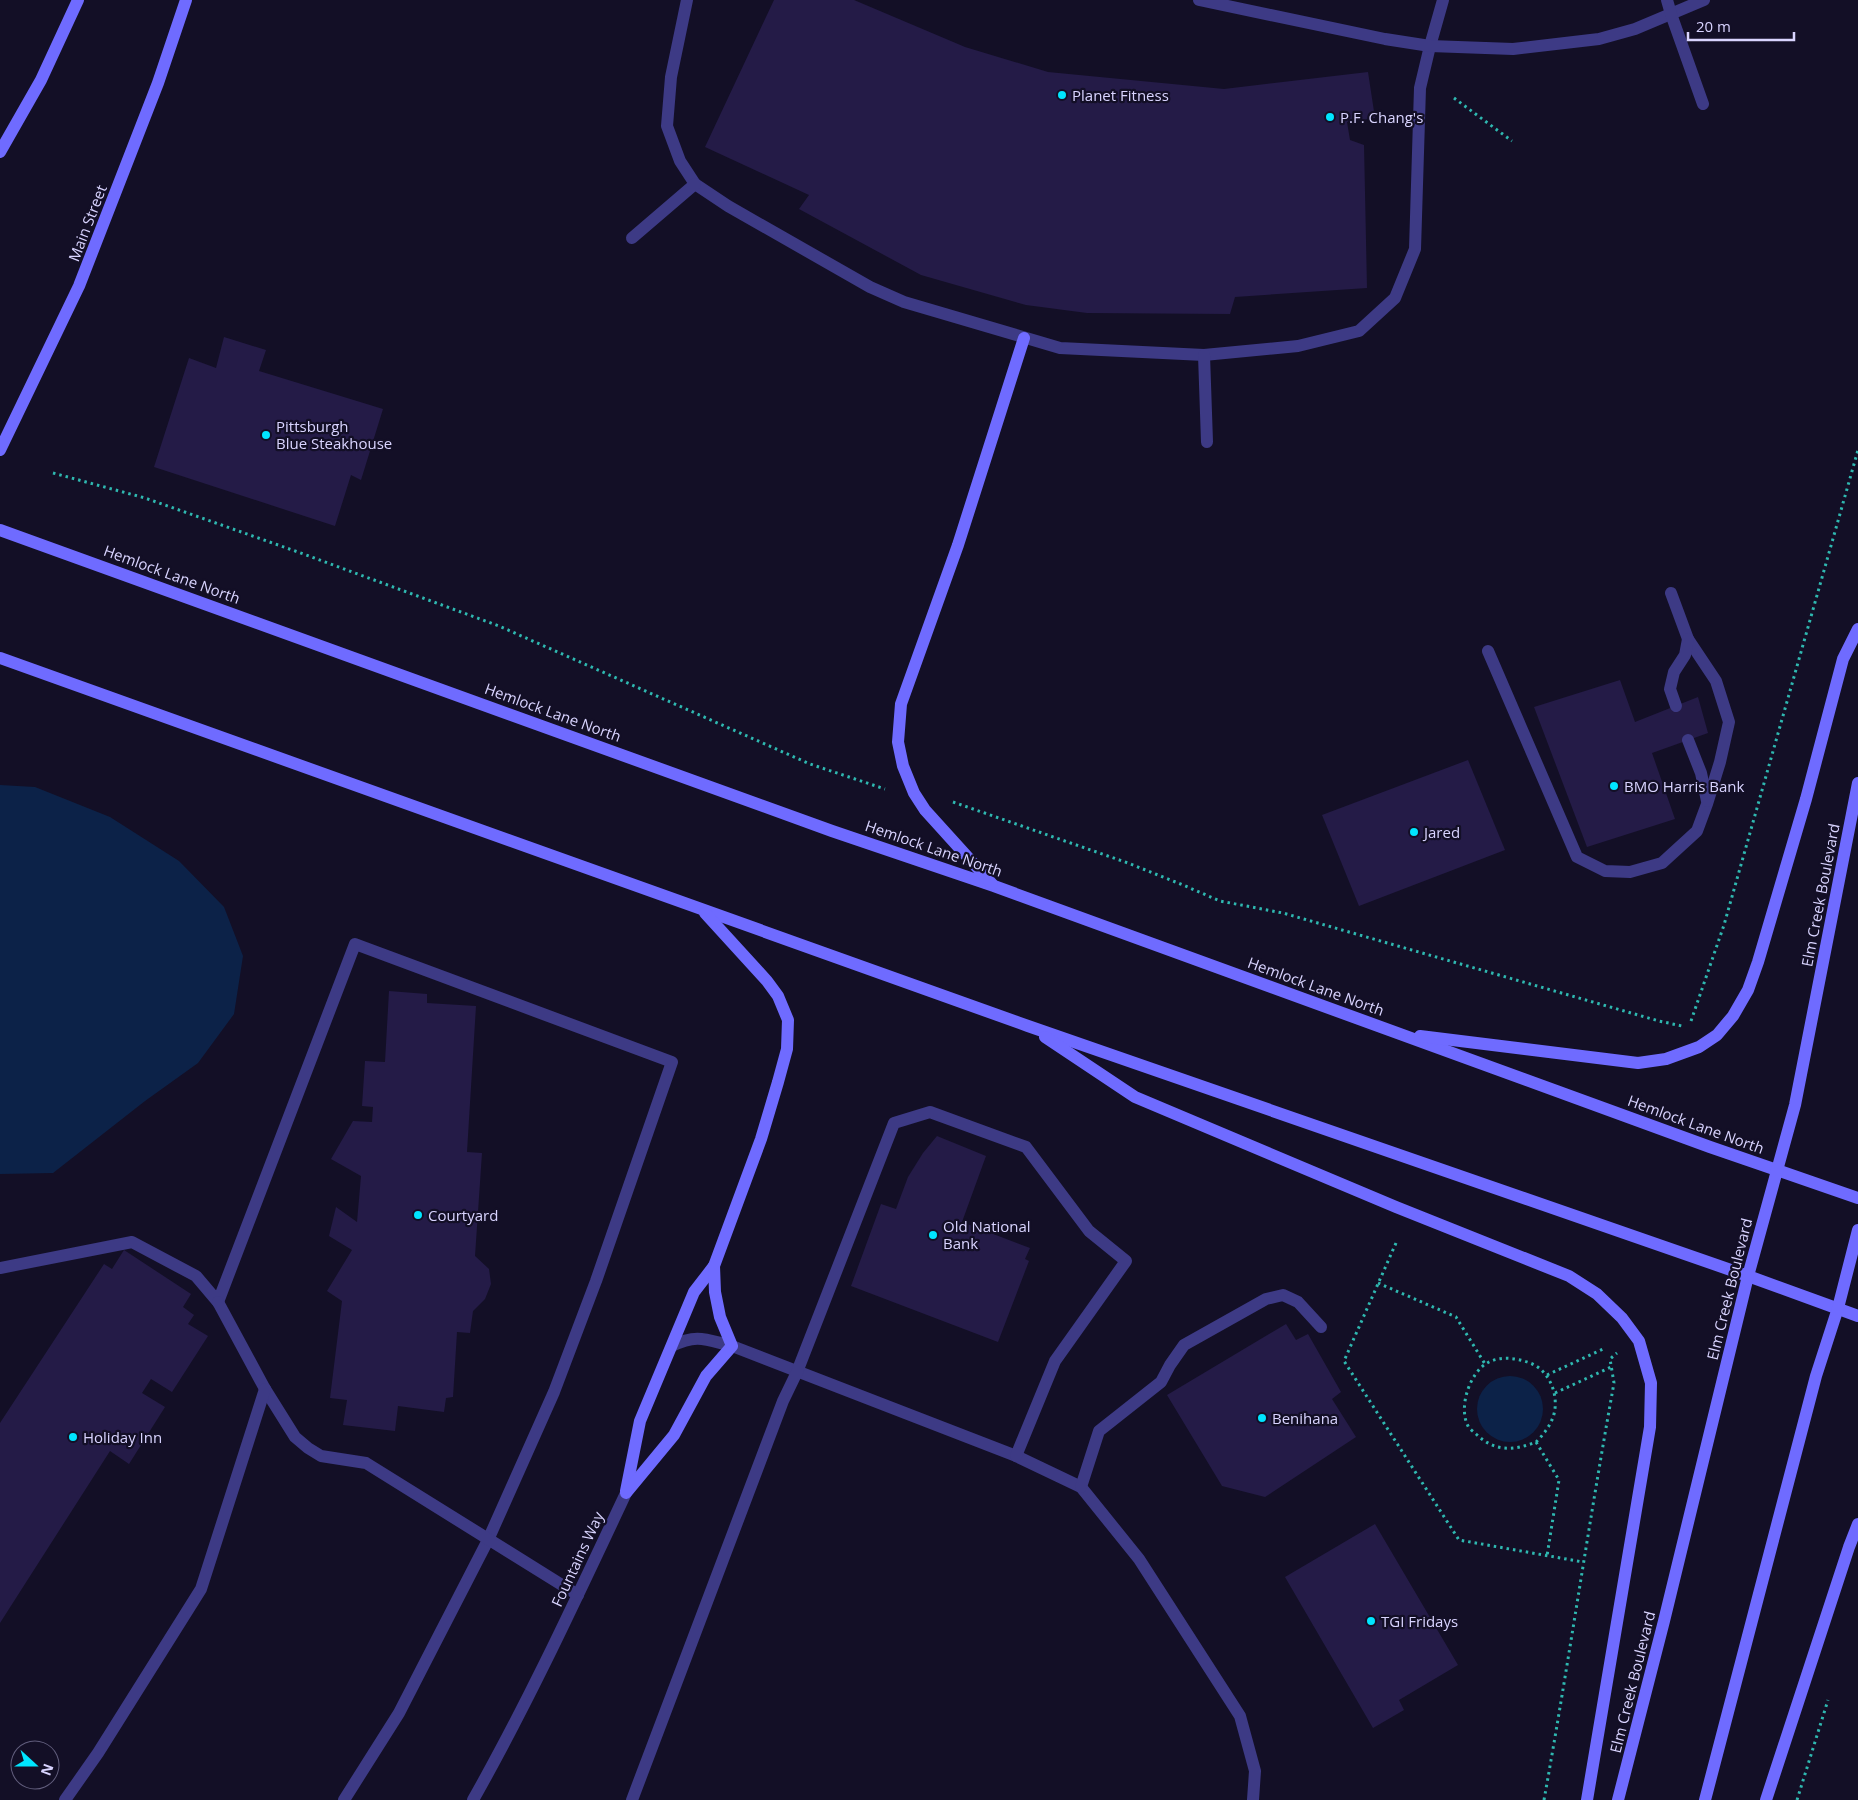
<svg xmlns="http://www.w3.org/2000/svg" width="1858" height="1800" viewBox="0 0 1858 1800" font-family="'Open Sans',sans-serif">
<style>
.water{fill:#0c2248}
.building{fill:#241b47}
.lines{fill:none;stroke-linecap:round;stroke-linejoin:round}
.path{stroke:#2fb8b0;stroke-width:3;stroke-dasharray:2.5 4;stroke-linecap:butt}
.lane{stroke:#3d3a85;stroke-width:12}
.street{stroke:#3d3a85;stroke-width:12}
.secondary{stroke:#6f6bff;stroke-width:12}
.poi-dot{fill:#00e5ff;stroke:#130f26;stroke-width:2}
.labels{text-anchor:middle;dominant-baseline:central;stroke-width:4.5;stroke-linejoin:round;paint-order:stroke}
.poi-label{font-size:15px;fill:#d9d4ff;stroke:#130f26;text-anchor:start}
.street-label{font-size:15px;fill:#d9d4ff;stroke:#130f26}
</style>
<rect width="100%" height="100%" fill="#130f26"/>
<g class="water">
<polygon points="0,785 35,787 110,817 179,861 224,907 243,956 234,1014 198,1063 145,1101 53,1173 0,1174"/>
<circle cx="1510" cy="1409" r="33"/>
</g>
<g class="building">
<polygon points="774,0 854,0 965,47 1048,72 1224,89 1368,72 1375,118 1347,122 1350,140 1364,145 1367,288 1235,297 1230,314 1087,313 1026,305 921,275 799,209 809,195 705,147"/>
<polygon points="224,337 266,350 259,371 383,409 361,480 351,475 335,526 154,467 189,358 216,368"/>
<polygon points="1620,680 1635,722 1698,697 1708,733 1652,753 1675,819 1587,847 1534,707"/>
<polygon points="1468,760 1505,850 1359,906 1322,815"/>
<polygon points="389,991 427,994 427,1003 476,1006 467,1152 482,1153 475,1256 489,1269 491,1284 485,1299 473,1311 470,1333 457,1332 453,1397 446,1398 444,1412 398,1406 395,1431 343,1425 347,1400 330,1398 342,1301 327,1291 352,1250 329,1236 336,1207 357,1222 361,1176 331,1159 353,1121 372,1122 373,1107 362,1106 365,1061 385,1062"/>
<polygon points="937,1136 986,1156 962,1222 1030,1248 1025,1259 1029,1261 998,1342 851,1286 881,1204 896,1209 908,1177 923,1153"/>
<polygon points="124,1250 191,1294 183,1307 194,1315 188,1324 208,1336 172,1392 151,1379 142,1393 165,1407 129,1464 110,1451 0,1623 0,1423 104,1264 112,1269"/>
<polygon points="1286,1324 1296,1340 1308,1334 1341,1392 1332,1399 1356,1437 1265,1497 1222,1486 1167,1395"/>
<polygon points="1375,1524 1458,1665 1399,1700 1404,1710 1373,1728 1285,1577"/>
</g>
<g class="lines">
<g class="path">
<polyline points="1454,98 1512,141"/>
<polyline points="53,473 145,498 298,552 499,626 810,764 885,789"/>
<polyline points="953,802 1128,863 1183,885 1220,901 1283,913 1659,1021 1682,1026"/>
<polyline points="1691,1021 1724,925 1858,450"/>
<polyline points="1396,1243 1344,1361 1459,1540 1583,1562"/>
<polyline points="1378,1283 1456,1317 1485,1364"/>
<polyline points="1547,1375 1603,1349"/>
<polyline points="1555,1393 1611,1367"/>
<path d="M1536,1442C1544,1434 1551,1425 1554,1414C1559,1394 1549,1370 1530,1363C1517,1358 1501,1356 1489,1362C1470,1371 1458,1407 1468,1426C1469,1429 1474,1432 1476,1434C1495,1452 1513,1451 1536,1442L1559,1480L1547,1556"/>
<path d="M1544,1800C1569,1661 1589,1521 1614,1383L1610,1359L1617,1353"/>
<polyline points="1797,1800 1828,1700"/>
</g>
<g class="lane">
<polyline points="687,0 671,77 667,126 680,161 695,184 728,206 870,287 904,302 1060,348 1204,355 1298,346 1359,331 1395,298 1415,249 1420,88 1430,46 1443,0"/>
<polyline points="1199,0 1385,39 1430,46 1513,49 1599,39 1635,29 1704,0"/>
<polyline points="1667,0 1671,14 1703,104"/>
<polyline points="632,238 695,184"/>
<polyline points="1204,355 1207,442"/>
<polyline points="1488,651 1577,857 1605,871 1630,872 1662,863 1697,831 1707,804 1720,762 1729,722 1716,681 1688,639 1671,593"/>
<polyline points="1676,706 1670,689 1674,672 1685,655 1688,639"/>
<polyline points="1688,740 1701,773 1707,801"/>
<polyline points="0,1268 132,1242 196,1276 218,1302 355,944 672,1062 596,1281 554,1392 488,1540 399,1713 344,1800"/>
<polyline points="218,1302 265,1389 295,1437 308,1448 321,1456 366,1463 578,1595"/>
<path d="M672,1346C697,1333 707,1340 732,1346L1016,1456L1081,1487L1139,1559L1240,1716L1255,1771L1253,1800"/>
<polyline points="1081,1487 1099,1431 1161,1382 1170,1365 1184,1345 1266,1299 1283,1295 1298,1302 1321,1327"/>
<polyline points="65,1800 98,1753 201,1589 265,1389"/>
<polyline points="632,1800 783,1401 797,1372 894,1123 930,1112 1026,1147 1089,1231 1126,1261 1055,1361 1016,1456"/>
</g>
<path class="street" d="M473,1800C529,1701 577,1597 626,1493"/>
<g class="secondary">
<polyline points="0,152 41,80 78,0"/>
<polyline points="0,450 79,286 158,83 186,0"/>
<polyline points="0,530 832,831 994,886 1710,1147 1858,1198"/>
<polyline points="0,658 1028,1026 1748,1276 1858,1316"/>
<polyline points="992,884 925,810 914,793 903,766 898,742 901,704 958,545 1024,338"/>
<polyline points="1420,1036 1638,1063 1666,1059 1699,1047 1717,1035 1733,1016 1748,990 1758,962 1806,799 1843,659 1858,629"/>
<polyline points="1045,1037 1135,1097 1396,1207 1569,1276 1597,1294 1622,1318 1639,1341 1651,1383 1650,1427 1587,1800"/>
<polyline points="626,1491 640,1421 694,1292 714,1266"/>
<polyline points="626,1493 674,1435 706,1376 732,1346 720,1317 715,1292 714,1266 761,1139 778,1082 787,1049 788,1020 778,996 767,981 705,913"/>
<polyline points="1618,1800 1664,1621 1748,1276 1795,1105 1858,783"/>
<polyline points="1705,1800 1816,1376 1838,1308 1858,1230"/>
<polyline points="1766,1800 1849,1547 1858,1524"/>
</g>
</g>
<g class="poi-dot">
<circle cx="1062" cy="95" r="5"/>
<circle cx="1330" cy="117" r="5"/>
<circle cx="266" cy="435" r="5"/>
<circle cx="1614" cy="786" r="5"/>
<circle cx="1414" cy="832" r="5"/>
<circle cx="418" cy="1215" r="5"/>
<circle cx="933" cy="1235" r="5"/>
<circle cx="1262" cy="1418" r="5"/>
<circle cx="73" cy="1437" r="5"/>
<circle cx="1371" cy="1621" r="5"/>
</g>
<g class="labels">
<g class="poi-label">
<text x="1072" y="95">Planet Fitness</text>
<text x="1340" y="117">P.F. Chang's</text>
<text x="276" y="426">Pittsburgh<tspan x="276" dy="17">Blue Steakhouse</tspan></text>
<text x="1624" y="786">BMO Harris Bank</text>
<text x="1424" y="832">Jared</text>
<text x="428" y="1215">Courtyard</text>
<text x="943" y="1226">Old National<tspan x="943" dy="17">Bank</tspan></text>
<text x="1272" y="1418">Benihana</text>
<text x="83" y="1437">Holiday Inn</text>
<text x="1381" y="1621">TGI Fridays</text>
</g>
<g class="street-label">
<text transform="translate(87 223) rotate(-69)">Main Street</text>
<text transform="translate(172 574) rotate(20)">Hemlock Lane North</text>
<text transform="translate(553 712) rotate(20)">Hemlock Lane North</text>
<text transform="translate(934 848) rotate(19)">Hemlock Lane North</text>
<text transform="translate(1820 895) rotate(-79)">Elm Creek Boulevard</text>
<text transform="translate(1316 986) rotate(20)">Hemlock Lane North</text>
<text transform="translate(1696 1124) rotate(20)">Hemlock Lane North</text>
<text transform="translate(1729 1289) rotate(-76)">Elm Creek Boulevard</text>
<text transform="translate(577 1559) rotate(-65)">Fountains Way</text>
<text transform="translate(1632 1682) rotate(-76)">Elm Creek Boulevard</text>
</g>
</g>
<g transform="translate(35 1765) rotate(111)"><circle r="24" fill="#130f26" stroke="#625e7d"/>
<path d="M0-4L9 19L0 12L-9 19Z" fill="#00e5ff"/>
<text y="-8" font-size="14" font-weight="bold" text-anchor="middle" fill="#d9d4ff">N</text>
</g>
<path d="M1688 32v8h106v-8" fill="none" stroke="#d9d4ff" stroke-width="2.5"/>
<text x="1696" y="32" font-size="15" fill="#d9d4ff" stroke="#130f26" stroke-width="4" paint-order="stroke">20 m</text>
</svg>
